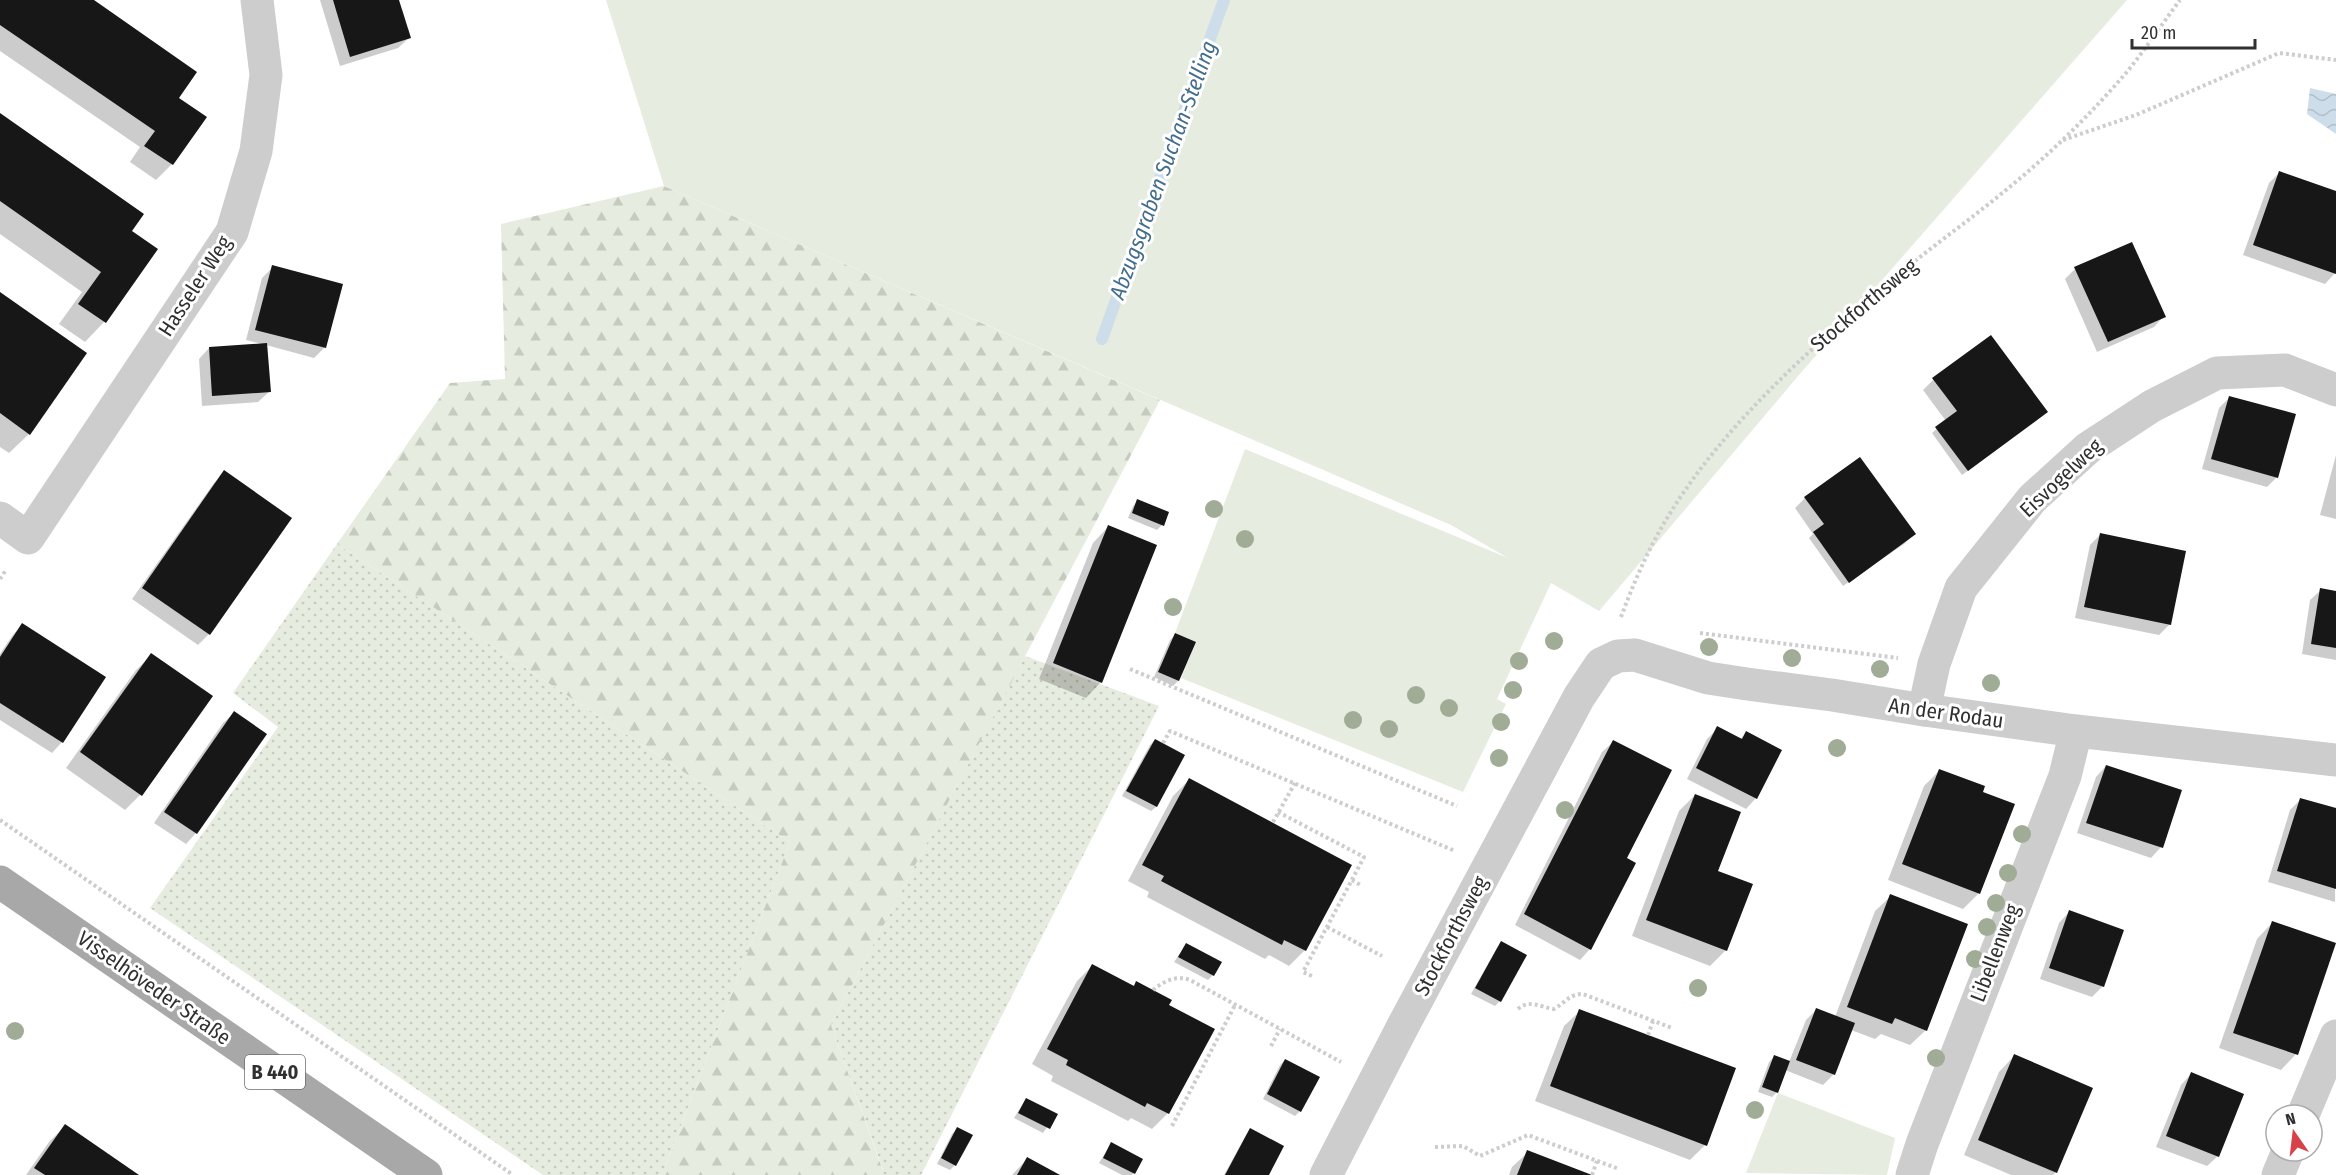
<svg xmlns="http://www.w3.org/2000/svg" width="2336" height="1175" viewBox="0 0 2336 1175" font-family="'Fira Sans Condensed',sans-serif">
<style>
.grass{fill:url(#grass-dots)}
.forest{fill:url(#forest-firs)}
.park{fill:#e6ecdf}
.water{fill:url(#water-waves)}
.shadow{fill:#0003}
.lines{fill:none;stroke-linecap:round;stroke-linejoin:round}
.stream{stroke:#cddeea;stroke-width:12}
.building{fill:#171717}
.path{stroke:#cdcdcd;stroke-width:4;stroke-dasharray:3 3;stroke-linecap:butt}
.minor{stroke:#cdcdcd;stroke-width:33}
.major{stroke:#a8a8a8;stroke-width:33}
.tree{fill:#a0ac96}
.labels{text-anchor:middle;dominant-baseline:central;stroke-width:6;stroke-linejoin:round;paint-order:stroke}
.shield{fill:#fff;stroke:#6e6e6e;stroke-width:1.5}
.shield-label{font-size:20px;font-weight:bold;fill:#303030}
.street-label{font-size:21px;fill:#303030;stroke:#fff}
.water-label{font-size:22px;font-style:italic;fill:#446e8d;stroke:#fff}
</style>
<defs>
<pattern id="grass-dots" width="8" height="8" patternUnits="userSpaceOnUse" patternTransform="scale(1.5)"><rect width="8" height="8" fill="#e6ecdf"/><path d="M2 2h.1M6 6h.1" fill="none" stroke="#c6cbc0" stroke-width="1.8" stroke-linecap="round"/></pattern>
<pattern id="forest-firs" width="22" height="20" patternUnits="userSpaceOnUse" patternTransform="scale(1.5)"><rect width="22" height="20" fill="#e6ecdf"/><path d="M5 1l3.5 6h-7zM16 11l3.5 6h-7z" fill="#c6cbc0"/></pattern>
<pattern id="water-waves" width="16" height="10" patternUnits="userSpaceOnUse" patternTransform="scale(1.5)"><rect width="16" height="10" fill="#cddeea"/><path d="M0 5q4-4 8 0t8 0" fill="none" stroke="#b0bfc9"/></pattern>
</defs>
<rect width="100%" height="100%" fill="#fff"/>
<g class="grass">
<polygon points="337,544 790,842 662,1175 543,1175 150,908 278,727 233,693"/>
<polygon points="1025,656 1159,706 921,1175 880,1175 883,1170 831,1025"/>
</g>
<polygon class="forest" points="664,186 1160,400 831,1025 883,1171 880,1175 662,1175 790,842 337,544 450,383 505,379 501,224"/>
<g class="park">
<polygon points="606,0 2127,0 1799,375 1599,611 1551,583 1497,699 1506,704 1463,792 1181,678 1196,642 1175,633 1245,449 1508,558 1451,525 664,186"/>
<polygon points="1778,1093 1895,1138 1887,1175 1746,1173"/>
</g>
<polygon class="water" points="2310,88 2336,94 2336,134 2307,114"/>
<g class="shadow">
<polygon points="0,0 91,0 177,98 204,117 172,164 156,180 130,162 140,147 0,51"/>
<polygon points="320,0 397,0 409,38 398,48 340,66"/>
<polygon points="0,115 130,231 156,250 104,322 85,342 59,324 82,292 0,234"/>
<polygon points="2279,173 2336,193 2336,272 2325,284 2243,255 2269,183"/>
<polygon points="273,267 325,347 314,358 266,345 269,392 258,402 202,406 199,359 209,348 262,344 246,340 262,278"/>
<polygon points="2075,269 2164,316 2154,327 2097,352 2065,279"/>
<polygon points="0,294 29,434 9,453 0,447"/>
<polygon points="1990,337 2046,412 2035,422 1962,475 1932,433 1946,421 1923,390 1933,380"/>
<polygon points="2229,398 2277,477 2267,487 2202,469 2219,408"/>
<polygon points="2336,455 2336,519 2320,515"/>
<polygon points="225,472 290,518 209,634 198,645 132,599 214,483"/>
<polygon points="1805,498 1914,534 1904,544 1843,586 1809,538 1813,534 1795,508"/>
<polygon points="1138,501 1162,525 1157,530 1128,518 1133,506"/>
<polygon points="1108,527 1101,682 1086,698 1039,679 1093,543"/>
<polygon points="2101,534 2185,552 2169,625 2159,635 2075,618 2090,545"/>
<polygon points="2321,590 2336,592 2336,660 2302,654 2310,600"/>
<polygon points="22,625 62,742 52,753 0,720 0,654 12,636"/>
<polygon points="1175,635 1178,681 1173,686 1154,677 1170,640"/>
<polygon points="152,655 140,795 125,810 66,768 136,670"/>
<polygon points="234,713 265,735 196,833 186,844 154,823 223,723"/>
<polygon points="1718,728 1740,739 1746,733 1756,798 1746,809 1687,779 1707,739"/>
<polygon points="1155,740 1183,756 1156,807 1151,811 1122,796 1150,745"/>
<polygon points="1613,742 1625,858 1590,949 1580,960 1515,925 1602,752"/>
<polygon points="2106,766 2161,847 2151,858 2077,833 2096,777"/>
<polygon points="1940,770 1981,793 2013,804 1978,894 1963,909 1888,880 1924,786"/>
<polygon points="1189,780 1350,865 1305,950 1289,966 1269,955 1265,959 1147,897 1149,892 1128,881 1173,796"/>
<polygon points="1695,795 1716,871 1726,950 1710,966 1632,936 1679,811"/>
<polygon points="2301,799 2336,810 2335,902 2268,882 2290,810"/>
<polygon points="1891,896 1926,1030 1910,1045 1881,1034 1875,1039 1851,1030 1834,1074 1823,1085 1785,1070 1777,1092 1772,1097 1758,1092 1769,1062 1774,1057 1789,1062 1806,1020 1816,1010 1835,1017 1875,911"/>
<polygon points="2069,912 2103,986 2092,997 2040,979 2059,923"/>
<polygon points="2272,923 2296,1054 2281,1070 2219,1048 2257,939"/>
<polygon points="1502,943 1500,1001 1495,1006 1471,994 1497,948"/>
<polygon points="1186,945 1213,975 1208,980 1174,962"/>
<polygon points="1093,965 1132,987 1136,983 1168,1113 1152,1129 1131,1118 1128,1121 1051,1081 1053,1076 1032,1064 1077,981"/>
<polygon points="1580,1011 1705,1145 1690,1160 1535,1101 1564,1026"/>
<polygon points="2014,1056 2056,1172 2053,1175 2011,1175 1964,1155 1999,1072"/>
<polygon points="1285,1060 1300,1111 1295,1116 1263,1099 1280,1065"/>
<polygon points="2191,1074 2218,1156 2207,1166 2156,1147 2181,1085"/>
<polygon points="1026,1099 1056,1114 1043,1133 1014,1118"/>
<polygon points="65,1126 137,1175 26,1175 49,1142"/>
<polygon points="957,1129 955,1165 950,1170 937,1164 952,1134"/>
<polygon points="1251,1130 1267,1175 1224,1175 1246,1135"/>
<polygon points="1111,1144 1141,1160 1132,1175 1122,1175 1099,1163"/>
<polygon points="1528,1152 1587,1175 1509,1175 1512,1167"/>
<polygon points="1027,1159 1057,1175 1012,1175"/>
</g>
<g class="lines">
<polyline class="stream" points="1102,339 1224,0"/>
</g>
<g class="building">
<polygon points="0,0 94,0 197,72 179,98 207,117 173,165 144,146 155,131 0,25"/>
<polygon points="333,0 399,0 411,38 350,57"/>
<polygon points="0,113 144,214 132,231 158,249 106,323 78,304 101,272 0,201"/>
<polygon points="2279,171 2336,191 2336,274 2253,245"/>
<polygon points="2132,242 2166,317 2108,342 2074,267"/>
<polygon points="272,265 343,284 326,348 255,330"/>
<polygon points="0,292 87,353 30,435 0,413"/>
<polygon points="1991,335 2048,412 1968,471 1935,427 1957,411 1932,378"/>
<polygon points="267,343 271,392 212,396 209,347"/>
<polygon points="2229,396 2296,414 2278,478 2211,459"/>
<polygon points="1860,457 1916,534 1849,583 1813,532 1824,524 1804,497"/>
<polygon points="224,470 292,518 210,635 142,588"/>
<polygon points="1137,499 1169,512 1164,526 1132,513"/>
<polygon points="1108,525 1157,545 1102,683 1053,663"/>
<polygon points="2100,533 2186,551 2171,625 2084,607"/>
<polygon points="2320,588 2336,591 2336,648 2311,644"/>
<polygon points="22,623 106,677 63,743 0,703 0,657"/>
<polygon points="1175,633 1196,642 1179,681 1158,672"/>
<polygon points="151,653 213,696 142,796 80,752"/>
<polygon points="234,711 267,734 197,834 164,812"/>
<polygon points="1717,726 1742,739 1746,731 1782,750 1757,799 1696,768"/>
<polygon points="1155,739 1185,755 1157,807 1126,791"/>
<polygon points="1613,740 1672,770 1627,858 1636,863 1591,950 1524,914"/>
<polygon points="2106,765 2182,790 2163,848 2086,823"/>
<polygon points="1939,769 1985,786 1983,792 2015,804 1980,894 1902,864"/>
<polygon points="1189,778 1352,865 1306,951 1284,940 1282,945 1161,881 1164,876 1142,865"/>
<polygon points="1695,794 1741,812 1718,871 1753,884 1727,951 1646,920"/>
<polygon points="2300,798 2336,808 2336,889 2277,871"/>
<polygon points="1890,894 1968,924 1927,1031 1895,1018 1892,1024 1847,1007"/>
<polygon points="2069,910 2124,930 2104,987 2049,968"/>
<polygon points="2272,921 2336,943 2298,1055 2233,1033"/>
<polygon points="1501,941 1527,955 1501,1002 1475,988"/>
<polygon points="1186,943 1222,962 1214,976 1178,957"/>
<polygon points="1092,964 1134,986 1136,981 1172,1000 1169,1005 1215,1029 1169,1114 1147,1103 1145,1107 1066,1065 1068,1060 1047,1049"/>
<polygon points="1816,1008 1855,1023 1835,1075 1796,1060"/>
<polygon points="1579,1009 1736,1068 1707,1146 1550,1086"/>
<polygon points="2014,1054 2093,1088 2057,1173 1978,1140"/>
<polygon points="1774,1055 1790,1061 1778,1093 1762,1087"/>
<polygon points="1285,1059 1320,1077 1301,1112 1267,1094"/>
<polygon points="2191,1072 2244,1094 2219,1157 2166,1136"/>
<polygon points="1026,1098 1058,1114 1050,1129 1018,1113"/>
<polygon points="65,1124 139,1175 45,1175 34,1168"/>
<polygon points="957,1127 973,1135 956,1166 941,1158"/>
<polygon points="1250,1128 1284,1146 1269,1175 1225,1175"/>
<polygon points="1111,1142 1143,1159 1135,1174 1103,1158"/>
<polygon points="1527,1150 1592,1175 1517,1175"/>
<polygon points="1027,1157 1060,1175 1017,1175"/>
</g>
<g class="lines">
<g class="path">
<polyline points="2063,140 2136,115 2279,53 2336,60"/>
<polyline points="0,579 6,570"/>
<path d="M1621,617C1634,582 1649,547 1669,515C1725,423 1817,342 1899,274C1934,245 1971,219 2006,190C2049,155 2090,115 2126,73C2145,50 2162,24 2180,0"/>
<polyline points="1700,633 1898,658"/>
<polyline points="1130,669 1457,806"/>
<polyline points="1163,743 1170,731 1455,851"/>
<polyline points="1278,812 1364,857 1303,972 1314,977"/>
<polyline points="0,820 513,1175"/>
<polyline points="1273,822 1295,783"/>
<polyline points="1352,880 1362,886"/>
<polyline points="1327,927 1382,956"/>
<path d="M1153,990C1164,981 1176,975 1190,980L1341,1062"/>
<path d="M1518,1009C1529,999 1540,1007 1554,1009C1565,1003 1569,994 1583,994L1672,1028"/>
<polyline points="1648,1035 1653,1021"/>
<polyline points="1271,1046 1280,1029"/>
<polyline points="1172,1126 1235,1005"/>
<polyline points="1435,1147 1463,1146 1480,1156 1528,1135 1619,1169"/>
<polyline points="1592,1175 1597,1161"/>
</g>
<g class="minor">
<polyline points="0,518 28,538 232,232 256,151 266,75 257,0"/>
<polyline points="1924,710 1934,664 1961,588 2032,499 2088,448 2152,406 2217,373 2285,370 2336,390"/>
<polyline points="2303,1115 2336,1036"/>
<polyline points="1326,1175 1404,1024 1579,697 1601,664 1618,656 1635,655 1708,678 1747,684 1832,695 1924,710 2076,731 2336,760"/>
<polyline points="1912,1175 1922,1144 2065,776 2076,731"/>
<polyline points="2278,1175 2288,1151"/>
</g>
<polyline class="major" points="0,882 426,1175"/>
</g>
<g class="tree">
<circle cx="1214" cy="509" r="9"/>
<circle cx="1245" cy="539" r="9"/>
<circle cx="1173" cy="607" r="9"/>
<circle cx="1554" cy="641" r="9"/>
<circle cx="1709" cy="647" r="9"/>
<circle cx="1792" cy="658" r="9"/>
<circle cx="1519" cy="661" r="9"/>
<circle cx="1880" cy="669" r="9"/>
<circle cx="1991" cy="683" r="9"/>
<circle cx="1513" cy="690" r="9"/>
<circle cx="1416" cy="695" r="9"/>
<circle cx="1449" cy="708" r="9"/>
<circle cx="1353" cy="720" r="9"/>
<circle cx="1501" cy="722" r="9"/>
<circle cx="1389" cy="729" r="9"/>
<circle cx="1837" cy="748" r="9"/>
<circle cx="1499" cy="758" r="9"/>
<circle cx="1565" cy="810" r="9"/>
<circle cx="2022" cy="834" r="9"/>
<circle cx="2008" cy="873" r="9"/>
<circle cx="1996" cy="903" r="9"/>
<circle cx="1987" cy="927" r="9"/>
<circle cx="1975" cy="959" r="9"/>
<circle cx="1698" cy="988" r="9"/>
<circle cx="15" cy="1031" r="9"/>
<circle cx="1936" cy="1058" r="9"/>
<circle cx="1755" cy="1110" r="9"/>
</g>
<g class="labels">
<rect class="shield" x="245" y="1055" width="60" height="34" rx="4.5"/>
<g class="shield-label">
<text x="275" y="1072">B 440</text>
</g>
<g class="street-label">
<text transform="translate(195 286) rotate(-57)">Hasseler Weg</text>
<text transform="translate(1864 305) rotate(-40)">Stockforthsweg</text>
<text transform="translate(2061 478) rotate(-43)">Eisvogelweg</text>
<text transform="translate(1946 713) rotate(8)">An der Rodau</text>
<text transform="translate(1451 936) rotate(-62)">Stockforthsweg</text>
<text transform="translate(1995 953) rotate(-69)">Libellenweg</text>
<text transform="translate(154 988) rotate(35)">Visselhöveder Straße</text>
</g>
<g class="water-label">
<text transform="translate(1163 170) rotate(-70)">Abzugsgraben Suchan-Stelling</text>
</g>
</g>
<g transform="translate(2294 1133) rotate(346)"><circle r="28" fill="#ffffff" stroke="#acacac" stroke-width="1.5"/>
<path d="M0-4.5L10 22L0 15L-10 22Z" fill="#d84147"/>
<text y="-9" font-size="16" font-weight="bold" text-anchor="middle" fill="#303030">N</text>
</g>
<path d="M2132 39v9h123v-9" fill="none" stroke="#303030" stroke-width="3"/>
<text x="2141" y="39" font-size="18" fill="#303030" stroke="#ffffff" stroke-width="4.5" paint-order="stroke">20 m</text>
</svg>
